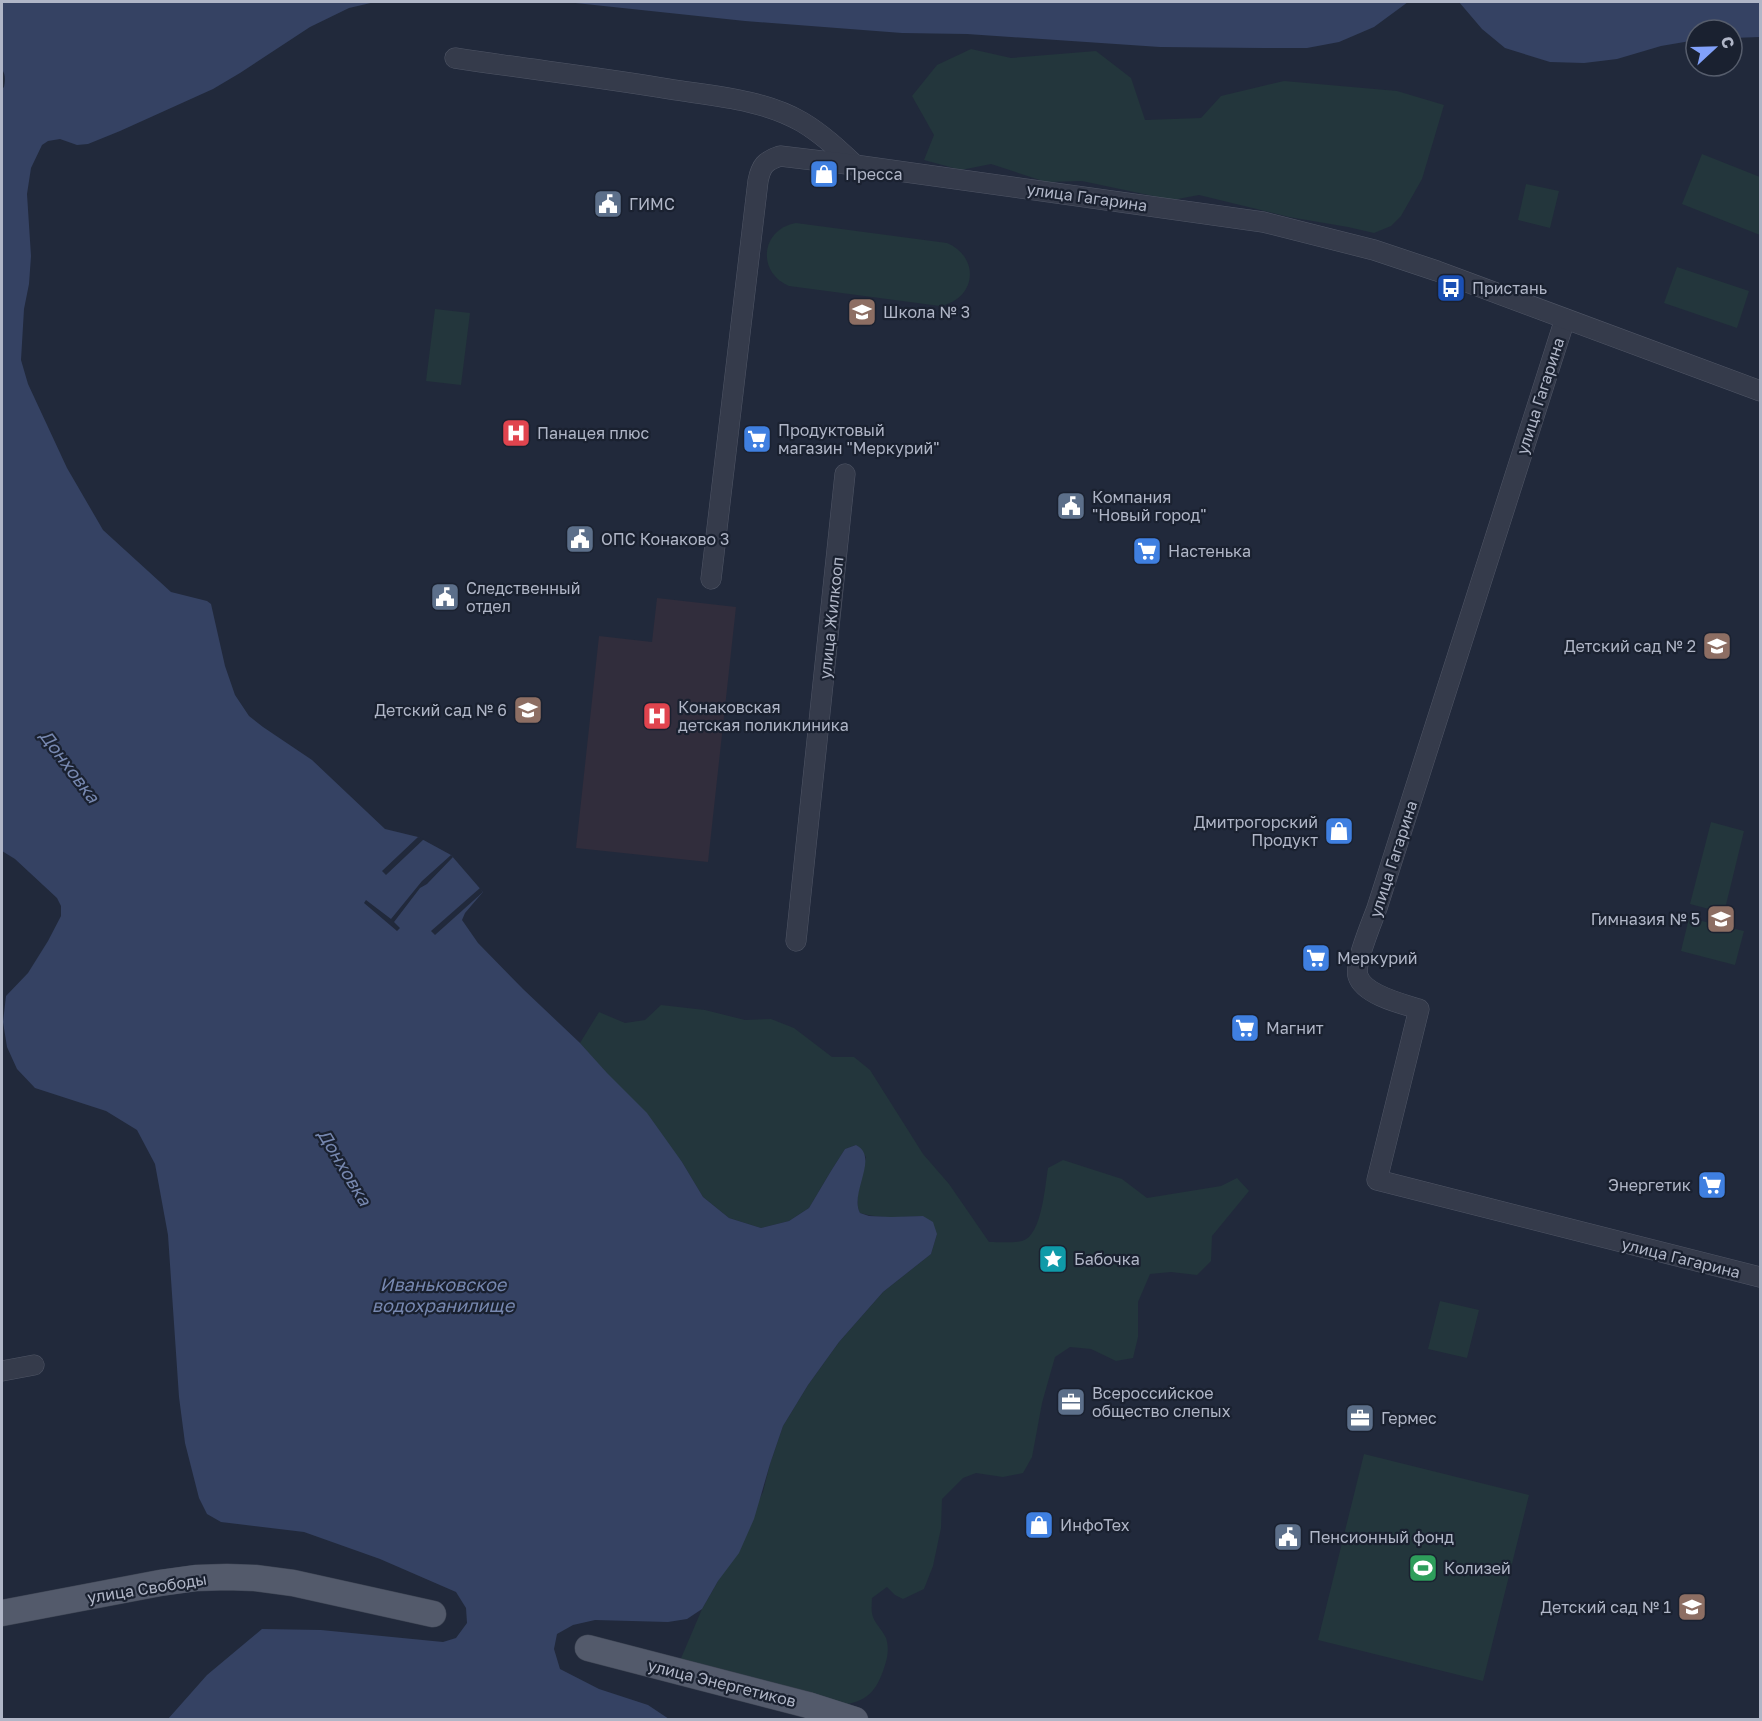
<svg xmlns="http://www.w3.org/2000/svg" width="1762" height="1721" viewBox="0 0 1762 1721" font-family="'Golos Text',sans-serif">
<style>
.medical{fill:#312d3c}
.green{fill:#23363c}
.water{fill:#354263}
.pier{fill:#21293b}
.lines{fill:none;stroke-linecap:round;stroke-linejoin:round}
.minor-casing{stroke:#505666;stroke-width:21}
.major-casing{stroke:#3e4554;stroke-width:27}
.minor{stroke:#353b4b;stroke-width:20}
.major{stroke:#535a6b;stroke-width:26}
.labels{text-anchor:middle;dominant-baseline:central;stroke-width:4.5;stroke-linejoin:round;paint-order:stroke}
.poi-label{font-size:16px;fill:#b0b6c7;stroke:#1a2130;text-anchor:start}
.street-label{font-size:16px;fill:#b0b6c7;stroke:#1a2130}
.water-label{font-size:18px;font-style:italic;fill:#7788b0;stroke:#1a2130}
</style>
<rect width="100%" height="100%" fill="#21293b"/>
<polygon class="medical" points="657,598 736,607 708,862 576,848 599,636 652,642"/>
<g class="green">
<polygon points="971,49 1011,58 1096,51 1131,78 1145,120 1201,118 1221,96 1284,81 1397,91 1444,105 1422,179 1401,216 1391,226 1374,233 1348,227 1289,217 1199,195 1172,200 1082,181 1046,182 991,164 961,170 924,160 934,135 912,96 937,65"/>
<polygon points="1702,154 1760,177 1760,235 1682,204"/>
<polygon points="1526,184 1559,191 1550,228 1518,220"/>
<path d="M796,223L947,243C980,257 977,299 940,306L789,286C756,272 761,229 796,223Z"/>
<polygon points="1677,267 1749,291 1737,328 1664,303"/>
<polygon points="435,309 470,313 461,385 426,381"/>
<polygon points="1711,822 1744,831 1724,913 1690,904"/>
<polygon points="1689,918 1744,931 1735,965 1681,951"/>
<path d="M661,1005L705,1010L745,1020L771,1019L794,1028L832,1057H854L870,1070L923,1154L949,1184L989,1242C999,1242 1013,1243 1022,1241C1042,1236 1045,1185 1048,1168L1063,1160L1122,1179L1147,1198L1221,1186L1237,1178L1249,1191L1212,1236L1211,1261L1197,1275L1171,1272L1150,1274L1138,1302V1337L1133,1358L1116,1361L1091,1349L1070,1347L1055,1357L1042,1403L1032,1457L1023,1473L1003,1477L976,1473L963,1478L942,1499L941,1528L933,1566L924,1589L903,1599L895,1595L887,1587L872,1598C872,1603 871,1608 872,1613C873,1622 882,1629 886,1638C889,1647 888,1656 885,1665C877,1691 867,1703 839,1705L679,1663L702,1609L718,1581L763,1492L770,1464L783,1426L808,1385L839,1342L883,1292L931,1254L937,1234L923,1216C902,1217 880,1219 860,1213C853,1200 863,1172 866,1157L856,1145L845,1149L831,1171L809,1208L789,1221L761,1228L729,1218L703,1197L682,1162L580,1043L599,1012L625,1023L645,1020Z"/>
<polygon points="1440,1301 1479,1310 1467,1358 1428,1349"/>
<polygon points="1364,1454 1529,1495 1483,1681 1318,1640"/>
</g>
<g class="water">
<path d="M2,2H375L349,8L310,27L240,73L213,89L120,131L88,144L77,145L60,139L48,141L42,145L31,168L27,194L31,256L29,284L24,309L21,360L28,384L67,468L103,530L171,592L207,601L211,604L225,666L235,695L249,716L263,727L312,760L385,829L418,837L451,855L483,892L465,913L462,920L478,943L523,989L580,1043L607,1073L647,1113L682,1162L703,1197L729,1218L761,1228L789,1221L809,1208L831,1171L845,1149L856,1145C880,1157 849,1193 860,1213L869,1216L891,1217L923,1216L933,1222L937,1234L931,1254L883,1292L839,1342L808,1385L783,1426L770,1464L754,1519L739,1553L718,1581L702,1609L687,1619L668,1622L595,1620L573,1625L557,1634L554,1649L560,1669L599,1689L648,1705L669,1719H168L207,1675L262,1629L321,1630L443,1642L456,1638L467,1623L466,1608L456,1592L380,1559L304,1532L221,1522L207,1514L199,1498L185,1443L179,1397L168,1235L155,1164L137,1130L106,1111L35,1088L17,1069L7,1047L3,1022L6,996L28,973L48,941L61,916V906L57,898L15,859L2,851V89L4,87C5,82 6,74 2,70Z"/>
<polygon points="566,2 1408,2 1374,27 1339,42 1307,48 1262,48 1160,47 967,34 902,33 745,21"/>
<polygon points="1459,2 1760,2 1760,37 1732,38 1732,30 1696,30 1696,40 1661,46 1617,59 1584,63 1550,62 1505,48 1482,29"/>
</g>
<g class="pier">
<polygon points="418,837 424,839 386,875 382,871"/>
<polygon points="451,855 453,857 427,884 420,888 394,922 400,928 397,931 364,903 366,900 391,919 422,881"/>
<polygon points="480,888 483,892 435,935 431,931"/>
</g>
<g class="lines">
<g class="minor-casing">
<g id="minor">
<path d="M455,58C526,69 598,77 669,89C713,96 762,99 802,122C822,134 838,149 855,165"/>
<path d="M1565,319L1377,908C1372,922 1354,964 1358,976C1364,995 1402,1004 1419,1009L1377,1180L1760,1277"/>
<path d="M711,579L758,181C761,166 765,161 780,156L855,165L1263,222L1374,250L1437,271L1760,391"/>
<polyline points="796,941 845,474"/>
<polyline points="2,1371 34,1365"/>
</g>
</g>
<g class="major-casing">
<g id="major">
<polyline points="2,1613 160,1583 196,1578 227,1577 255,1578 293,1583 433,1614"/>
<polyline points="588,1648 808,1705 855,1720"/>
</g>
</g>
<use href="#minor" class="minor"/>
<use href="#major" class="major"/>
</g>
<defs>
<g id="shop-square" transform="scale(1.5)"><rect x="-9" y="-9" width="18" height="18" rx="4" fill="#3f7fe0" stroke="#1a2130"/><path d="M-5-2.5h2.3a2.7 3.5 0 0 1 5.4 0H5L5.5 6h-11ZM-1.5-2.5h3a1.5 2.3 0 0 0-3 0Z" fill="#fff"/></g>
<g id="civic-square" transform="scale(1.5)"><rect x="-9" y="-9" width="18" height="18" rx="4" fill="#5c6f8a" stroke="#1a2130"/><path d="M-.6-6.5H3V-4.5H.6V-3L4-1V1h2V6H-6V1h2V-1L-.6-3ZM-1.2 2.5V6h2.4V2.5Z" fill="#fff"/></g>
<g id="bus-square" transform="scale(1.5)"><rect x="-9" y="-9" width="18" height="18" rx="4" fill="#1a4fb4" stroke="#1a2130"/><path d="M-5-6H5V4H4V6H2V4H-2V6H-4V4H-5ZM-3.5-4V0h7V-4ZM-3.5 1.2v1.5H-2V1.2ZM2 1.2v1.5H3.5V1.2Z" fill="#fff"/></g>
<g id="school-square" transform="scale(1.5)"><rect x="-9" y="-9" width="18" height="18" rx="4" fill="#8d6e63" stroke="#1a2130"/><path d="M0-5L7-2L0 1L-7-2ZM-4 1L0 2.5L4 1V4Q0 6-4 4Z" fill="#fff"/></g>
<g id="hospital-square" transform="scale(1.5)"><rect x="-9" y="-9" width="18" height="18" rx="4" fill="#e0444e" stroke="#1a2130"/><path d="M-5-5h3v3.5h4V-5h3V5h-3V1.5h-4V5h-3Z" fill="#fff"/></g>
<g id="supermarket-square" transform="scale(1.5)"><rect x="-9" y="-9" width="18" height="18" rx="4" fill="#3f7fe0" stroke="#1a2130"/><path d="M-6-5.5h2.5l.6 2H6L4.5 2H-2.5L-4.4-4H-6ZM-1.5 3.2a1.3 1.3 0 1 0 .1 0ZM3 3.2a1.3 1.3 0 1 0 .1 0Z" fill="#fff"/></g>
<g id="sight-square" transform="scale(1.5)"><rect x="-9" y="-9" width="18" height="18" rx="4" fill="#0f9aa8" stroke="#1a2130"/><path d="M0-6L1.8-2.2L6-1.7L2.9 1.2L3.7 5.4L0 3.3L-3.7 5.4L-2.9 1.2L-6-1.7L-1.8-2.2Z" fill="#fff"/></g>
<g id="office-square" transform="scale(1.5)"><rect x="-9" y="-9" width="18" height="18" rx="4" fill="#5c6f8a" stroke="#1a2130"/><path d="M-6-3h4V-5.5h4V-3h4V5H-6ZM-1-4.5V-3h2v-1.5ZM-6 0V1H6V0Z" fill="#fff"/></g>
<g id="stadium-square" transform="scale(1.5)"><rect x="-9" y="-9" width="18" height="18" rx="4" fill="#2e9e5b" stroke="#1a2130"/><path d="M0-5a6.5 5 0 1 0 0 10a6.5 5 0 1 0 0-10ZM-3.5-1.8h7v3.6h-7Z" fill="#fff"/></g>
</defs>
<g fill-rule="evenodd">
<use href="#shop-square" x="824" y="174"/>
<use href="#civic-square" x="608" y="204"/>
<use href="#bus-square" x="1451" y="288"/>
<use href="#school-square" x="862" y="312"/>
<use href="#hospital-square" x="516" y="433"/>
<use href="#supermarket-square" x="757" y="439"/>
<use href="#civic-square" x="1071" y="506"/>
<use href="#civic-square" x="580" y="539"/>
<use href="#supermarket-square" x="1147" y="551"/>
<use href="#civic-square" x="445" y="597"/>
<use href="#school-square" x="1717" y="646"/>
<use href="#school-square" x="528" y="710"/>
<use href="#hospital-square" x="657" y="716"/>
<use href="#shop-square" x="1339" y="831"/>
<use href="#school-square" x="1721" y="919"/>
<use href="#supermarket-square" x="1316" y="958"/>
<use href="#supermarket-square" x="1245" y="1028"/>
<use href="#supermarket-square" x="1712" y="1185"/>
<use href="#sight-square" x="1053" y="1259"/>
<use href="#office-square" x="1071" y="1402"/>
<use href="#office-square" x="1360" y="1418"/>
<use href="#shop-square" x="1039" y="1525"/>
<use href="#civic-square" x="1288" y="1537"/>
<use href="#stadium-square" x="1423" y="1568"/>
<use href="#school-square" x="1692" y="1607"/>
</g>
<g class="labels">
<g class="poi-label">
<text x="845" y="174">Пресса</text>
<text x="629" y="204">ГИМС</text>
<text x="1472" y="288">Пристань</text>
<text x="883" y="312">Школа № 3</text>
<text x="778" y="430">Продуктовый<tspan x="778" dy="18">магазин "Меркурий"</tspan></text>
<text x="537" y="433">Панацея плюс</text>
<text x="1092" y="497">Компания<tspan x="1092" dy="18">"Новый город"</tspan></text>
<text x="601" y="539">ОПС Конаково 3</text>
<text x="1168" y="551">Настенька</text>
<text x="466" y="588">Следственный<tspan x="466" dy="18">отдел</tspan></text>
<text x="1696" y="646" text-anchor="end">Детский сад № 2</text>
<text x="678" y="707">Конаковская<tspan x="678" dy="18">детская поликлиника</tspan></text>
<text x="507" y="710" text-anchor="end">Детский сад № 6</text>
<text x="1318" y="822" text-anchor="end">Дмитрогорский<tspan x="1318" dy="18">Продукт</tspan></text>
<text x="1700" y="919" text-anchor="end">Гимназия № 5</text>
<text x="1337" y="958">Меркурий</text>
<text x="1266" y="1028">Магнит</text>
<text x="1691" y="1185" text-anchor="end">Энергетик</text>
<text x="1074" y="1259">Бабочка</text>
<text x="1092" y="1393">Всероссийское<tspan x="1092" dy="18">общество слепых</tspan></text>
<text x="1381" y="1418">Гермес</text>
<text x="1060" y="1525">ИнфоТех</text>
<text x="1309" y="1537">Пенсионный фонд</text>
<text x="1444" y="1568">Колизей</text>
<text x="1671" y="1607" text-anchor="end">Детский сад № 1</text>
</g>
<g class="street-label">
<text transform="translate(1087 197) rotate(8)">улица Гагарина</text>
<text transform="translate(1540 396) rotate(-72)">улица Гагарина</text>
<text transform="translate(831 618) rotate(-84)">улица Жилкооп</text>
<text transform="translate(1393 859) rotate(-72)">улица Гагарина</text>
<text transform="translate(1681 1258) rotate(14)">улица Гагарина</text>
<text transform="translate(147 1588) rotate(-9)">улица Свободы</text>
<text transform="translate(722 1683) rotate(14)">улица Энергетиков</text>
</g>
<g class="water-label">
<text transform="translate(70 766) rotate(53)">Донховка</text>
<text transform="translate(345 1167) rotate(59)">Донховка</text>
<text x="443" y="1284">Иваньковское<tspan x="443" dy="21">водохранилище</tspan></text>
</g>
</g>
<rect width="1762" height="1721" fill="none" stroke="#b0b6c7" stroke-width="6"/>
<g transform="translate(1714 48) rotate(68)"><circle r="28" fill="#1a2130" stroke="#565d6c" stroke-width="1.5"/>
<path d="M0-4.5L10 22L0 15L-10 22Z" fill="#82a1fa"/>
<text y="-9" font-size="16" font-weight="bold" text-anchor="middle" fill="#b0b6c7">С</text>
</g>
</svg>
